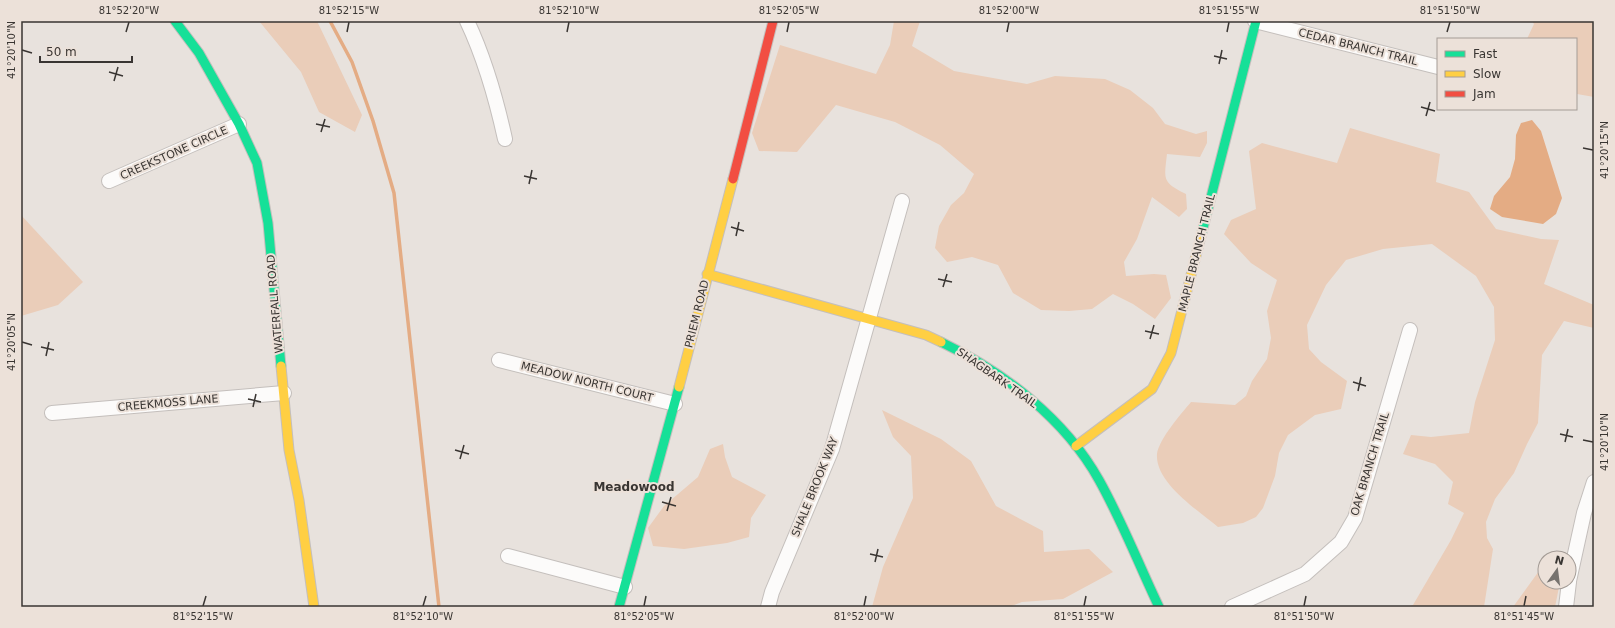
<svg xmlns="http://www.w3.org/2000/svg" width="1615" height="628" viewBox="0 0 1615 628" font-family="'DejaVu Sans',sans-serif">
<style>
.green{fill:#eacdb9}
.water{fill:#e4ac84}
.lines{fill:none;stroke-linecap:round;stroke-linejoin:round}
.stream{stroke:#e4ac84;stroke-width:3.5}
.street-casing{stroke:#c4bfbc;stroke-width:16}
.fast-casing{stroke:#c4bfbc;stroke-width:11}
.slow-casing{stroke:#c4bfbc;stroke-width:11}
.jam-casing{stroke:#c4bfbc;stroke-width:11}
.street{stroke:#fcfbfa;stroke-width:14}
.fast{stroke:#16e098;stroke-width:9}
.slow{stroke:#ffcf43;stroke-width:9}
.jam{stroke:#f24e42;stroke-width:9}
.ticks{fill:none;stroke:#393532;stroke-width:1.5}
.labels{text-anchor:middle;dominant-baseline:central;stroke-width:4;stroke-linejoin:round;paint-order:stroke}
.street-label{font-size:11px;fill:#393532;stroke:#ece1d9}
.neighbourhood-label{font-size:12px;font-weight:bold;fill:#393532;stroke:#ece1d9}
.neatline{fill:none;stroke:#393532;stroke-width:1.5}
.ticks-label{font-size:10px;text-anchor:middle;fill:#393532}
</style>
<rect width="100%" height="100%" fill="#e8e2dd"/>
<g class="green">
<polygon points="259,21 317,21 362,115 355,132 319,112 301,72"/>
<path d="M894,21H920L912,46L954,71L1027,84L1055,76L1105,79L1130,90L1153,108L1165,124L1196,134L1207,131V143L1200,157L1167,154C1164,180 1162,182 1186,194L1187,209L1179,217L1152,197L1137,239L1124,262L1126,276L1154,274L1166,275L1171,298L1155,319L1133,304L1113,294L1092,309L1069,311L1041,310L1013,293L998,265L972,257L947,262L935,248L939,226L951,205L964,193L974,174L940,145L895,122L836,105L797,152L759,151L752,133L780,45L876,74L890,45Z"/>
<polygon points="1532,21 1594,21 1594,97 1577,94 1576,95 1576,39 1527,39 1534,24"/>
<path d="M1350,128L1440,154L1436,182L1469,192L1496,229L1541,239L1559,240L1544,284L1594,305V328L1564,321L1542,355L1538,423L1527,444L1514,473L1495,499L1486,522L1487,538L1493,549L1484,607H1407L1413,605L1451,540L1464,513L1448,504L1453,482L1435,464L1403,454L1411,435L1431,437L1469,433L1475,402L1495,340L1494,307L1476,276L1432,244L1383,249L1346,260L1326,285L1307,325L1309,349L1321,362L1347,381L1341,409L1315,415L1288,435L1279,453L1275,476L1263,508L1256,517L1243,523L1218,527C1198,510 1155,483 1157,454C1159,439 1181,414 1191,402L1235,405L1246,396L1252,381L1267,359L1271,338L1267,311L1277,280L1251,263L1224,234L1231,220L1256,209L1249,151L1262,143L1337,163Z"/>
<polygon points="21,215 83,282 58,305 21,316"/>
<polygon points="882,410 941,439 971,461 996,506 1043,531 1044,552 1089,549 1113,572 1063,599 1022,602 1009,607 872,607 883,567 913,498 911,456 893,437"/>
<polygon points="723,444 725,457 732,477 766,495 751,518 749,537 727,543 684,549 653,546 648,528 664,506 698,477 710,449"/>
<polygon points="1539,571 1545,572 1545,582 1556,582 1559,587 1555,607 1513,607"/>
</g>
<polygon class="water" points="1532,120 1541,131 1562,198 1556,214 1543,224 1502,217 1490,209 1494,196 1510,177 1515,159 1516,135 1521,123"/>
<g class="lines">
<polyline class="stream" points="330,21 352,62 373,121 394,193 439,607"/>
<g class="street-casing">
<g id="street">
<path d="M467,21C485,59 496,98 505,139"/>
<polyline points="1255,21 1438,67"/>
<polyline points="109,181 239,124"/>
<polyline points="499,360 675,404"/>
<polyline points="52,413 284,393"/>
<polyline points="508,556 625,587"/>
<polyline points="1569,581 1584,513 1594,482"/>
<polyline points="768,607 772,592 832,449 902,201"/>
<polyline points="1232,607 1305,574 1341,542 1355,518 1410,330"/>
<polyline points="1566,607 1569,582"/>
</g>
</g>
<g class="fast-casing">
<g id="fast">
<polyline points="175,21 199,53 239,124 257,163 268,223 281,366"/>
<polyline points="1200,240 1256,21"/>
<path d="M941,342C1004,372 1065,419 1099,480C1122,521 1139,565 1159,607"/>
<polyline points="619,607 679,387"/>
</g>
</g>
<g class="slow-casing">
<g id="slow">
<polyline points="707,274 926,335 941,342"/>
<polyline points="281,366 289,450 299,500 314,607"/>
<polyline points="679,387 733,179"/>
<polyline points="1076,446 1152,389 1171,353 1200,240"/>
</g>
</g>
<g class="jam-casing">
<polyline id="jam" points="733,179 773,21"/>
</g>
<use href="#street" class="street"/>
<use href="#fast" class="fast"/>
<use href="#slow" class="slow"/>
<use href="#jam" class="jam"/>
</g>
<path class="ticks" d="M126,32L129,22M347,32L349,22M567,32L569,22M787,32L789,22M1007,32L1009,22M1227,32L1229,22M1447,32L1450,22M22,50L32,53M1214,56L1227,59M1219,64L1222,50M109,72L123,76M114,81L118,67M1421,107L1435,111M1426,116L1430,102M316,124L330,127M321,132L325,119M1583,148L1593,150M524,176L537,179M529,184L532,170M731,227L744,231M736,236L739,222M938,279L952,282M943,287L947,274M1145,331L1159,334M1150,339L1154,325M22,342L32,345M41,347L54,350M46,356L49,342M1353,382L1366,386M1358,391L1361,377M248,399L261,402M253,407L256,394M1560,434L1573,437M1583,440L1593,442M1565,442L1568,429M455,450L469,454M460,459L464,445M662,502L676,506M667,511L671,497M870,554L883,557M875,562L878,549M203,606L206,596M423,606L426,596M644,606L646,596M864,606L866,596M1084,606L1086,596M1304,606L1306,596M1524,606L1526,596"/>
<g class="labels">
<g class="street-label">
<text transform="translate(1358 47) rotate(14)">CEDAR BRANCH TRAIL</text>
<text transform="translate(174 153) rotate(-24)">CREEKSTONE CIRCLE</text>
<text transform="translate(1197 253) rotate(-76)">MAPLE BRANCH TRAIL</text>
<text transform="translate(275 304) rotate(-95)">WATERFALL ROAD</text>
<text transform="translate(697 314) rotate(-76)">PRIEM ROAD</text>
<text transform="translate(997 378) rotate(35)">SHAGBARK TRAIL</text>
<text transform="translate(587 382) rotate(14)">MEADOW NORTH COURT</text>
<text transform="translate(168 403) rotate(-5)">CREEKMOSS LANE</text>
<text transform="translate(1370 464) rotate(-73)">OAK BRANCH TRAIL</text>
<text transform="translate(815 487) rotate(-68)">SHALE BROOK WAY</text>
</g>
<g class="neighbourhood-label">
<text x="634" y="487">Meadowood</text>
</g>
</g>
<rect width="1615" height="628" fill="none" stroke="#ece1d9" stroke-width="44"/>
<rect x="1437" y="38" width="140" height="72" fill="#ece1d9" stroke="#a49c96"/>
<rect x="1445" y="51" width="20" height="6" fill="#16e098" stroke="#a49c96"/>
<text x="1473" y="58" font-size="12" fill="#393532">Fast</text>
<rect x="1445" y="71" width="20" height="6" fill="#ffcf43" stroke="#a49c96"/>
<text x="1473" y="78" font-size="12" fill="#393532">Slow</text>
<rect x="1445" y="91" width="20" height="6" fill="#f24e42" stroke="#a49c96"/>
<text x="1473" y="98" font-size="12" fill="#393532">Jam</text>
<g transform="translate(1557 570) rotate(14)"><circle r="19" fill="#ece1d9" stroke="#a49c96"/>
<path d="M0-3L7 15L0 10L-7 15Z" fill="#76726e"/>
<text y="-6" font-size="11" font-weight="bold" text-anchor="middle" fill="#393532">N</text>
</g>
<path d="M40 56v6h92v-6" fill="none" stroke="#393532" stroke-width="2"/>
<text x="46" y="56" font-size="12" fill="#393532" stroke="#ece1d9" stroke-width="3" paint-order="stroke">50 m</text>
<rect x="22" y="22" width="1571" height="584" class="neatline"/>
<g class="ticks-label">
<text x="129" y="14">81°52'20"W</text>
<text x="349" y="14">81°52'15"W</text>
<text x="569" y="14">81°52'10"W</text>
<text x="789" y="14">81°52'05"W</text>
<text x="1009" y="14">81°52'00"W</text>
<text x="1229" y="14">81°51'55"W</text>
<text x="1450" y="14">81°51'50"W</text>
<text transform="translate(11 50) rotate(-90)" y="4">41°20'10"N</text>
<text transform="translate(1604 150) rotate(-90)" y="4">41°20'15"N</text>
<text transform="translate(11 342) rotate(-90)" y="4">41°20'05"N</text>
<text transform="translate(1604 442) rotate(-90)" y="4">41°20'10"N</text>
<text x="203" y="620">81°52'15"W</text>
<text x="423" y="620">81°52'10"W</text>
<text x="644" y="620">81°52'05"W</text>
<text x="864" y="620">81°52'00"W</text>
<text x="1084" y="620">81°51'55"W</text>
<text x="1304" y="620">81°51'50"W</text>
<text x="1524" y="620">81°51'45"W</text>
</g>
</svg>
